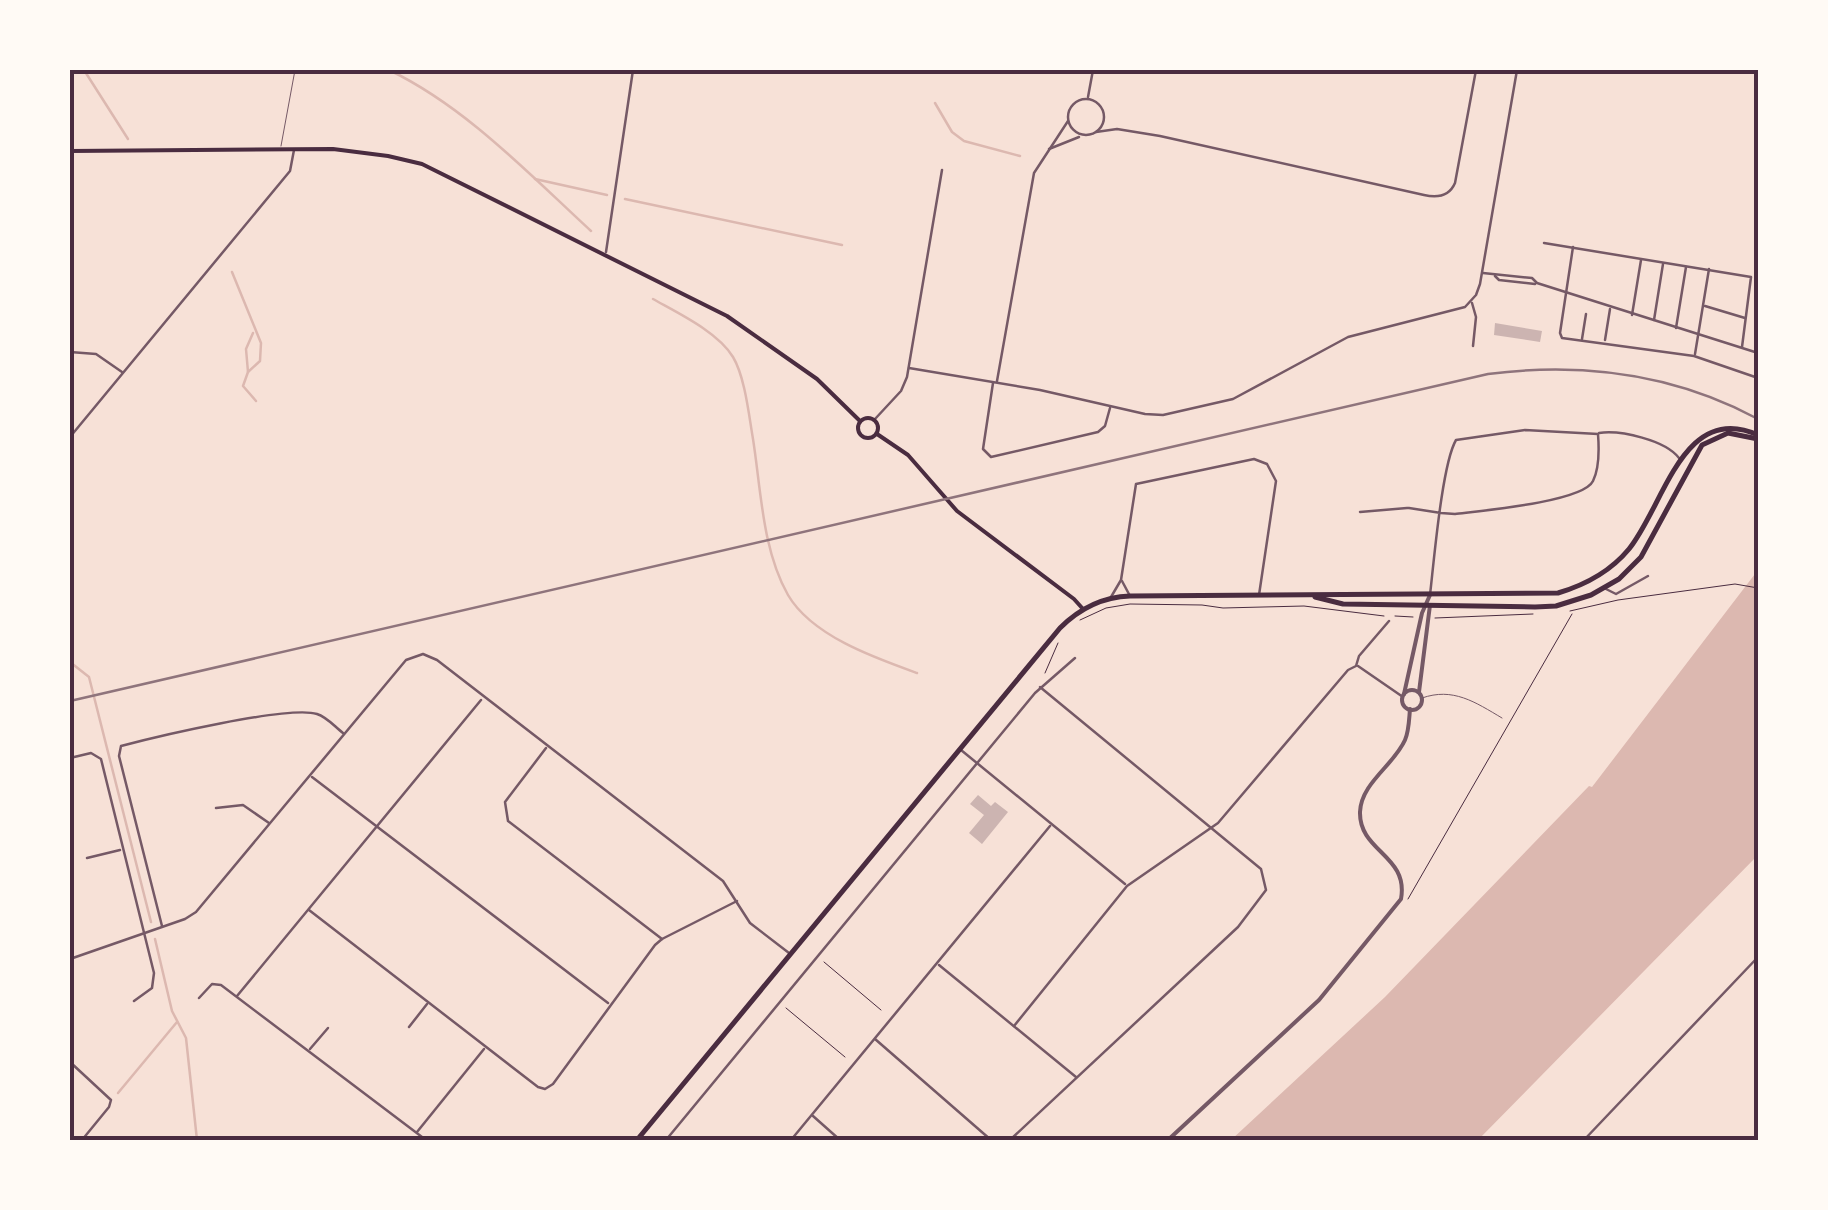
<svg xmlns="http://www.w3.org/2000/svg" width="1828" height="1210" viewBox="0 0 1828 1210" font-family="Cabin,sans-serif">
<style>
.water{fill:#dcb8b0}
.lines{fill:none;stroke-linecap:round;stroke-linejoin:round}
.stream{stroke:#dcb8b0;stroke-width:2.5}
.building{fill:#ccb4b1}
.path{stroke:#4a2c40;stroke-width:1}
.service{stroke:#755966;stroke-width:1}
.minor{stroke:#755966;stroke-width:2.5}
.tertiary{stroke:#755966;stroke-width:4}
.secondary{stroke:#4a2c40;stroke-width:4}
.trunk{stroke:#4a2c40;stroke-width:5}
.rail{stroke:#8f747c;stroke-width:2.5}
.neatline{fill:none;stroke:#4a2c40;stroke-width:4}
</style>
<rect width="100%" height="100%" fill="#f7e1d7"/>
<polygon class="water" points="1758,570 1758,855 1478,1140 1231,1140 1385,997 1589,786 1592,787"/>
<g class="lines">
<g class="stream">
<polyline points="84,70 128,139"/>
<path d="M389,70C466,107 529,174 591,231"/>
<polyline points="935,103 952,132 964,141 1020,156"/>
<polyline points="535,179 607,195"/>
<polyline points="625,199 842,245"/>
<polyline points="232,272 261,343 260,361 248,372 243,386 256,401"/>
<path d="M653,299C678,313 718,332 733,357C745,377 749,416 753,439C761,489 762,549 788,595C812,636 875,658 917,673"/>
<polyline points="248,372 246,349 253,333"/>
<polyline points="70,662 89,677 151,922"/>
<polyline points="155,939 172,1011 186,1038 197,1140"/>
<polyline points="118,1093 177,1022"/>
</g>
</g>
<g class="building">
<polygon points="1495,323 1542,331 1540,342 1494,335"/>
<polygon points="978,795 991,806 995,802 1008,812 982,844 969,833 984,815 970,804"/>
</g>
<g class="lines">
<g class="path">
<polyline points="1570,611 1618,600 1735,584 1758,588"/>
<polyline points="1395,616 1413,617"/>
<polyline points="1435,618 1533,614"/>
<polyline points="1080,620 1106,608 1130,604 1202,605 1223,608 1304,606 1384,616"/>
<polyline points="1045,673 1058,643"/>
<polyline points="1408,899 1572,614"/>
<polyline points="824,962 881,1010"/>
<polyline points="786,1008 845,1057"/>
</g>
<g class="service">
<polyline points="281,146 295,70"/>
<path d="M1422,698C1453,687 1475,702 1502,718"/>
</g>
<g class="minor">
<polyline points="1088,97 1093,70"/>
<circle cx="1086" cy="117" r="18"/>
<path d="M1096,132L1117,129L1160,136L1424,195C1437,198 1449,197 1455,183L1476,70"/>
<polyline points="1049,149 1079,137"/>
<polyline points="1544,243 1751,277 1742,347"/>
<polyline points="1573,247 1560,333 1562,338 1694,356 1758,378"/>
<polyline points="606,252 633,70"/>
<polyline points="1483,273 1532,278 1537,283 1758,353"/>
<polyline points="1495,276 1499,280 1535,284"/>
<polyline points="1472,303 1476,317 1473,346"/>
<polyline points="1705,306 1745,318"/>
<polyline points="1632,315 1641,260"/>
<polyline points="1654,320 1663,264"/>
<polyline points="1676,328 1686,267"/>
<polyline points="1582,339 1586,314"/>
<polyline points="1605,340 1610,309"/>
<polyline points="70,352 96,354 122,372"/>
<polyline points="1695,354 1709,269"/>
<polyline points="909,368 1040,390 1145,414 1163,415 1233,399 1348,337 1465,307 1476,295 1480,284 1517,70"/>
<polyline points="997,381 1034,173 1068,121"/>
<polyline points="993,383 983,449 991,457 1098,432 1105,426 1110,408"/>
<polyline points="875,419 901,391 907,377 942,170"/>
<path d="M1599,433C1621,430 1665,440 1679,458"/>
<polyline points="70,437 290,171 294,150"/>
<path d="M1360,512L1407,508H1409L1441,513L1455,514C1479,511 1583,502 1593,481C1599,469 1599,447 1598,434L1525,430L1456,440C1442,464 1434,561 1430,595"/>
<polyline points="1122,581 1130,596"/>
<polyline points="1606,589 1616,594 1648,576"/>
<polyline points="1111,597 1121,580 1136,484 1254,459 1267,464 1276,481 1259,595"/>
<polyline points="1358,666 1403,697"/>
<polyline points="546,748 505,802 508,821 662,939"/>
<polyline points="961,750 1125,884"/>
<polyline points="70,758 91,753 101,759 154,973 152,988 134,1001"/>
<polyline points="312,777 608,1003"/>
<polyline points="216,808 243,805 269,823"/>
<polyline points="87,858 120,850"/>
<polyline points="309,910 538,1087 545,1089 553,1084 655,945 662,939 737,901"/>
<path d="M162,926L119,756L121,746C155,737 289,705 317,714C327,717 335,727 343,733"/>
<polyline points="70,959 185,919 196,912 406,660 423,654 437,660 723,881 750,923 789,953"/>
<polyline points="939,965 1076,1077"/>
<polyline points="237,996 481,700"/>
<polyline points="199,998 212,984 221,985 426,1140"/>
<polyline points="1014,1026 1127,886 1218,823 1348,670 1356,666 1359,656 1389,621"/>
<polyline points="409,1027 427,1004"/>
<polyline points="875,1039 991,1140"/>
<polyline points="310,1049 328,1028"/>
<polyline points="70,1062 111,1100 109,1107 82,1140"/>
<polyline points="813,1116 840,1140"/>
<polyline points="417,1132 484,1049"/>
<polyline points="666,1140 1035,693 1075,658"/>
<polyline points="791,1140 1050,826"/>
<polyline points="1010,1140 1238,927 1266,890 1261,869 1040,687"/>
<polyline points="1584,1140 1758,957"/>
<polyline points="1757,1140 1758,1139"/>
</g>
<g class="tertiary">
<circle cx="1412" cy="700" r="10"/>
<polyline points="1419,692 1430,605"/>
<polyline points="1404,694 1422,613 1430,595"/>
<path d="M1168,1140L1319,1000L1401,899C1409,855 1359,852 1360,812C1361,783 1394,765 1405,740C1409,731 1409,720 1410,709"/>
</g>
<g class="secondary">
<polyline points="70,151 333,149 388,156 422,164 727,316 817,379 860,421"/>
<circle cx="868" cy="428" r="10"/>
<polyline points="877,434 908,455 957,511 1074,599 1083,609"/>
</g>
<g class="trunk">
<polyline points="1315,597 1343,604 1535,607 1556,606 1591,595 1619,579 1641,557 1702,445 1728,433 1758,439"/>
<path d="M637,1140L1060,628C1080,608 1102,597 1130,596L1558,593C1585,585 1610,572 1629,549C1664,506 1683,401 1758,435"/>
</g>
<path class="rail" d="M70,701L1488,374C1582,362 1674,374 1758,419"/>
</g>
<rect width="1828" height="1210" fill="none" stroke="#fffaf5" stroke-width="145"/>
<rect x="72" y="72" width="1684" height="1066" class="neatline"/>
</svg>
